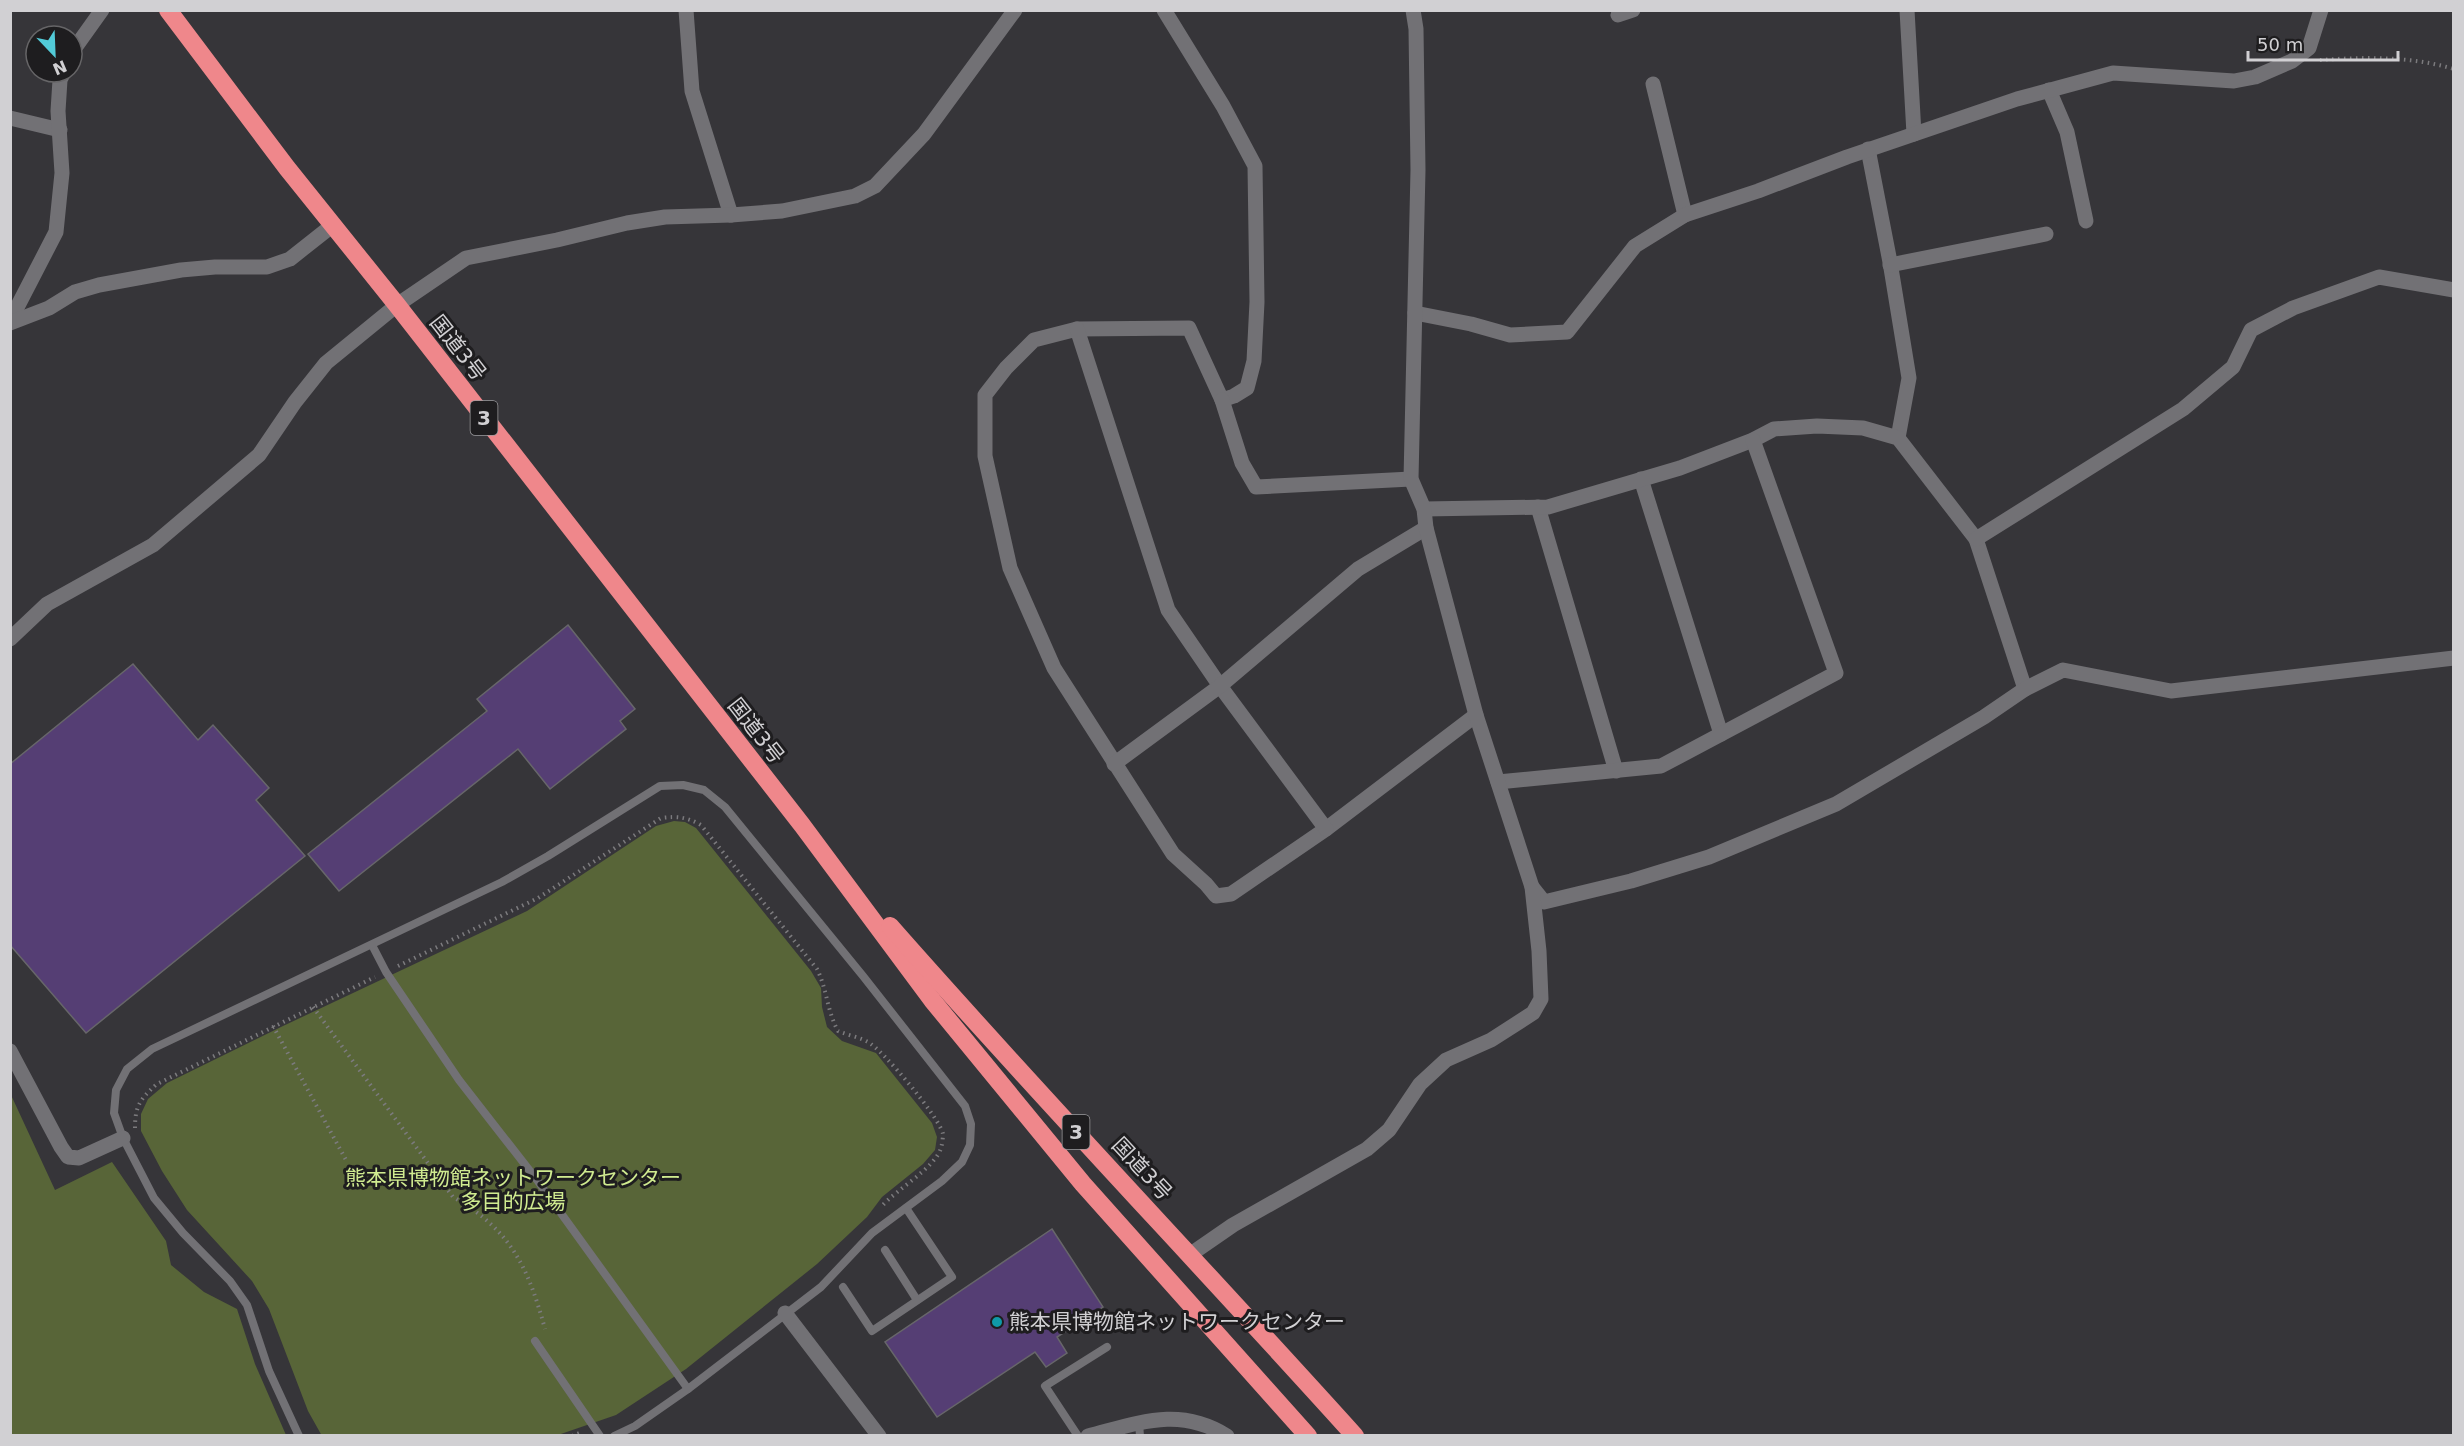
<svg xmlns="http://www.w3.org/2000/svg" width="2464" height="1446" viewBox="0 0 2464 1446" font-family="'DejaVu Sans','Noto Sans JP',sans-serif">
<style>
.green{fill:#586538}
.building{fill:#553e74;stroke:#67666a;stroke-width:1.5}
.lines{fill:none;stroke-linecap:round;stroke-linejoin:round}
.path{stroke:#7c7b7e;stroke-width:4;stroke-dasharray:1.5 4.5;stroke-linecap:butt}
.lane{stroke:#727175;stroke-width:8}
.street{stroke:#727175;stroke-width:15}
.secondary{stroke:#727175;stroke-width:15}
.highway{stroke:#ef878b;stroke-width:18}
.culture-dot{fill:#0f9aa8;stroke:#1e1d1f;stroke-width:2}
.labels{text-anchor:middle;dominant-baseline:central;stroke-width:6;stroke-linejoin:round;paint-order:stroke}
.shield{fill:#1e1d1f;stroke:#9b9a9d;stroke-width:1.5}
.shield-label{font-size:20px;font-weight:bold;fill:#d1d0d3}
.street-label{font-size:21px;fill:#d1d0d3;stroke:#1e1d1f}
.park-label{font-size:21px;fill:#d0eb90;stroke:#1e1d1f}
.poi-label{font-size:21px;fill:#d1d0d3;stroke:#1e1d1f;text-anchor:start}
</style>
<rect width="100%" height="100%" fill="#363539"/>
<g class="green">
<polygon points="674,821 685,822 696,828 811,971 821,988 822,1007 827,1027 842,1041 876,1053 932,1123 937,1137 935,1150 923,1164 882,1197 867,1217 817,1264 686,1369 616,1415 558,1435 322,1436 308,1411 269,1309 252,1281 187,1210 162,1171 141,1131 141,1114 148,1099 167,1083 283,1026 527,911 656,826"/>
<polygon points="11,1095 55,1190 112,1162 166,1241 171,1265 204,1292 237,1309 255,1364 286,1435 11,1435"/>
</g>
<g class="building">
<polygon points="568,625 635,709 620,721 626,729 550,789 518,749 339,891 308,854 487,711 477,699"/>
<polygon points="133,664 198,740 213,725 269,788 256,800 305,856 86,1033 10,945 10,764"/>
<polygon points="1052,1229 1103,1307 1057,1337 1067,1353 1046,1367 1035,1352 937,1417 885,1342"/>
</g>
<g class="lines">
<g class="path">
<path d="M2320,60C2365,57 2410,56 2454,69"/>
<path d="M398,966L538,898L661,818C677,816 687,817 701,825L817,969C827,989 827,1011 838,1031C847,1035 859,1037 868,1042C883,1050 940,1118 943,1134C943,1138 942,1145 941,1148C935,1168 897,1189 882,1206"/>
<path d="M313,1007L453,1197C511,1230 528,1267 545,1329"/>
<polyline points="273,1026 346,1160"/>
<path d="M135,1128C135,1106 140,1099 157,1084L375,977"/>
<polyline points="572,1436 582,1432"/>
</g>
<g class="lane">
<polyline points="372,945 386,972 459,1080 537,1180 688,1389"/>
<polyline points="885,1250 917,1300"/>
<polyline points="843,1287 872,1331 952,1277 906,1208"/>
<polyline points="535,1341 600,1436"/>
<polyline points="1139,1423 1140,1436"/>
<polyline points="299,1436 269,1371 247,1305 230,1281 183,1233 154,1198 123,1138 114,1113 116,1090 127,1069 152,1049 502,882 548,856 660,786 683,785 704,790 725,807 863,976 965,1106 971,1124 970,1145 962,1162 942,1181 872,1233 821,1287 688,1389 635,1426 614,1436"/>
<polyline points="1078,1436 1045,1386 1107,1347"/>
</g>
<g class="street">
<polyline points="686,10 692,91 731,215"/>
<polyline points="1164,10 1223,106 1255,166 1257,302 1254,361 1247,388 1234,396 1222,400 1189,328 1077,329 1034,340 1006,368 985,395 985,456 1010,568 1054,668 1173,854 1206,884 1216,896 1231,894 1326,829 1476,715"/>
<polyline points="1907,10 1914,134"/>
<polyline points="1618,15 1633,10"/>
<polyline points="72,52 102,10"/>
<polyline points="1653,84 1685,215"/>
<polyline points="2049,90 2067,132 2086,221"/>
<polyline points="10,118 60,130"/>
<polyline points="1868,149 1890,262 1909,378 1898,438"/>
<polyline points="1890,265 2046,234"/>
<polyline points="1415,313 1471,324 1510,335 1567,332 1635,246 1685,215 1758,191 1847,157 2017,99 2113,73 2234,81 2255,77 2292,61 2309,48 2321,10"/>
<polyline points="10,321 56,232 62,173 58,111 60,80 64,72"/>
<polyline points="10,323 49,308 75,292 99,285 181,270 215,267 267,267 290,259 333,225"/>
<polyline points="1077,329 1168,610 1220,686 1326,829"/>
<polyline points="1222,400 1242,463 1256,487 1411,479"/>
<polyline points="1641,479 1721,734"/>
<polyline points="1538,507 1616,771"/>
<polyline points="1424,509 1548,507 1680,468 1753,440 1774,429 1817,426 1863,428 1898,438 1976,539 2025,689"/>
<polyline points="1976,539 2183,409 2233,367 2251,330 2293,308 2379,277 2454,290"/>
<polyline points="10,639 47,604 153,545 259,455 295,402 326,363 397,305 466,258 557,240 627,223 665,217 731,215 782,211 855,196 875,186 924,134 1015,10"/>
<polyline points="1114,764 1220,686 1358,569 1426,528"/>
<polyline points="1498,782 1661,766 1836,673 1753,440"/>
<polyline points="1532,887 1544,902 1631,881 1709,857 1836,804 1984,717 2025,689 2063,670 2171,691 2454,658"/>
<polyline points="1191,1254 1233,1225 1367,1149 1389,1130 1420,1084 1446,1060 1491,1040 1533,1013 1541,999 1539,951 1532,887 1476,715 1426,528 1424,509 1411,479 1418,170 1416,29 1413,10"/>
</g>
<g class="secondary">
<polyline points="10,1051 61,1147 68,1157 79,1158 123,1138"/>
<polyline points="785,1313 879,1436"/>
<path d="M1088,1436C1139,1423 1179,1406 1227,1436"/>
</g>
<g class="highway">
<polyline points="168,10 287,168 397,305 802,825 932,1000 1083,1184 1308,1436"/>
<path d="M890,926C1042,1099 1201,1265 1355,1436"/>
</g>
</g>
<circle class="culture-dot" cx="997" cy="1322" r="6"/>
<g class="labels">
<g class="shield">
<rect x="470.5" y="401" width="27" height="34" rx="4.5"/>
<rect x="1062.5" y="1115" width="27" height="34" rx="4.5"/>
</g>
<g class="shield-label">
<text x="484" y="418">3</text>
<text x="1076" y="1132">3</text>
</g>
<g class="street-label">
<text transform="translate(458 348) rotate(52)">国道3号</text>
<text transform="translate(756 731) rotate(52)">国道3号</text>
<text transform="translate(1142 1169) rotate(47)">国道3号</text>
</g>
<g class="park-label">
<text x="513" y="1178">熊本県博物館ネットワークセンター<tspan x="513" dy="24">多目的広場</tspan></text>
</g>
<g class="poi-label">
<text x="1009" y="1322">熊本県博物館ネットワークセンター</text>
</g>
</g>
<rect width="2464" height="1446" fill="none" stroke="#d1d0d3" stroke-width="24"/>
<g transform="translate(54 54) rotate(157)"><circle r="28" fill="#1e1d1f" stroke="#666567" stroke-width="1.5"/>
<path d="M0-4.5L10 22L0 15L-10 22Z" fill="#52cbd8"/>
<text y="-9" font-size="16" font-weight="bold" text-anchor="middle" fill="#d1d0d3">N</text>
</g>
<path d="M2248 51v9h150v-9" fill="none" stroke="#d1d0d3" stroke-width="3"/>
<text x="2257" y="51" font-size="18" fill="#d1d0d3" stroke="#1e1d1f" stroke-width="4.5" paint-order="stroke">50 m</text>
</svg>
